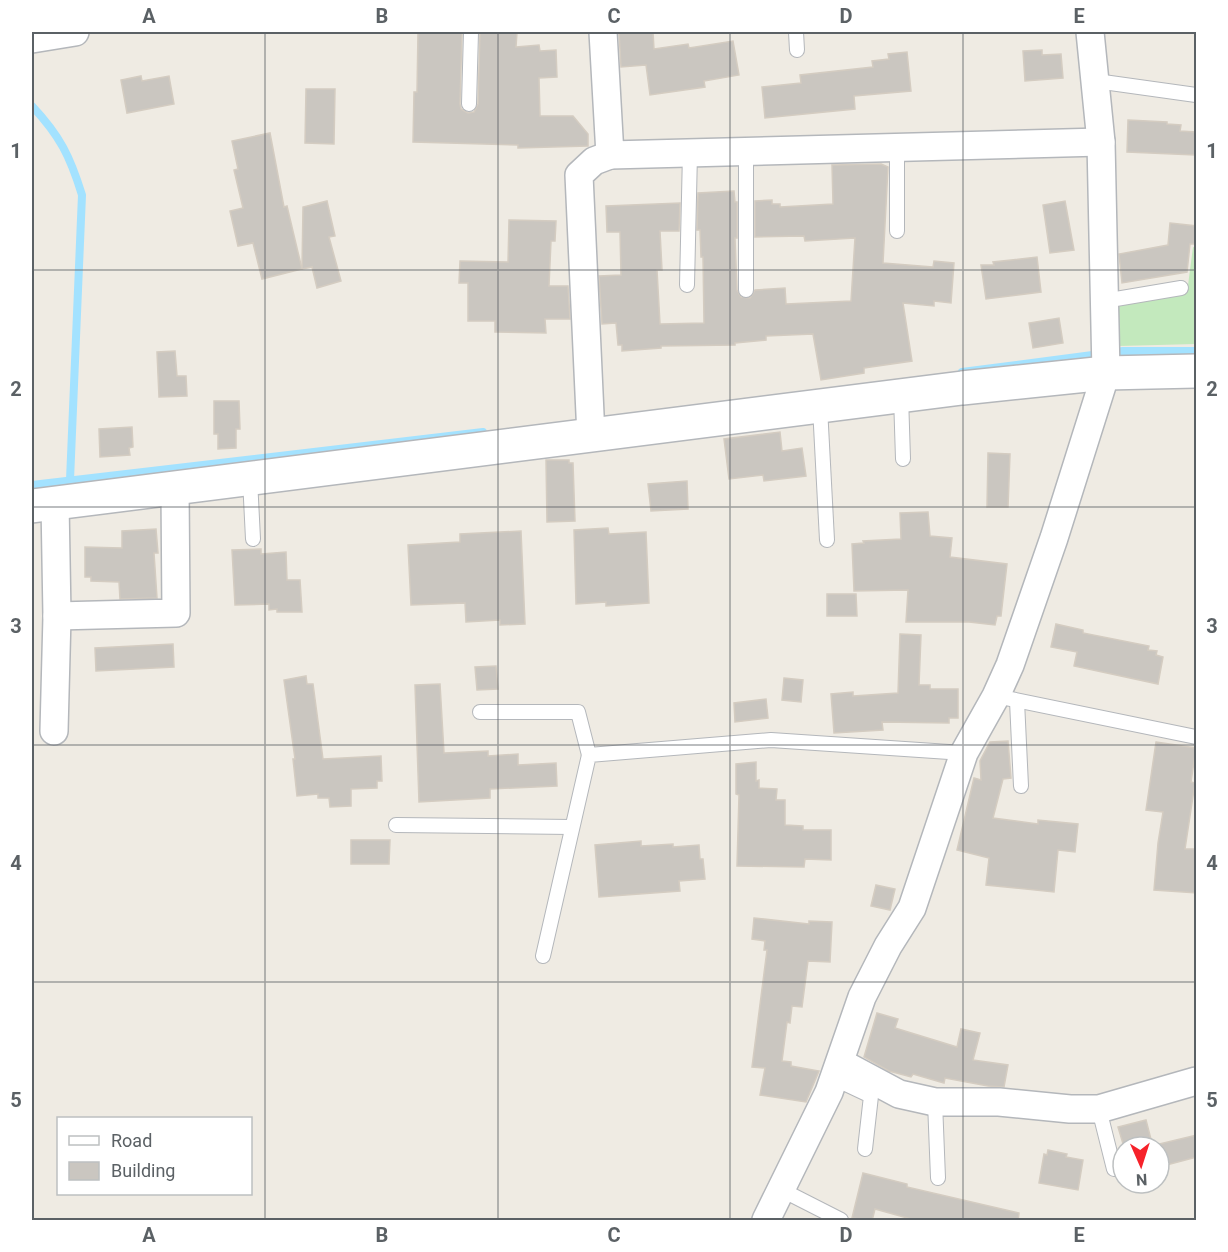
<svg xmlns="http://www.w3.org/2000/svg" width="1228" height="1252" viewBox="0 0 1228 1252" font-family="Roboto,sans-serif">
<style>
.green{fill:#c3e9bd}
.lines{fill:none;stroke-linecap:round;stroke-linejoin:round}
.stream{stroke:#a3e2ff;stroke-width:8}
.building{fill:#cac6c0;stroke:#d4ccc1;stroke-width:1.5}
.service-casing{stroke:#b4b7bb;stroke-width:16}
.minor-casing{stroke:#b4b7bb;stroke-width:30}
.tertiary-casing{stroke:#b4b7bb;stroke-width:36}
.service{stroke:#fff;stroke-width:14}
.minor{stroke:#fff;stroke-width:27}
.tertiary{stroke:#fff;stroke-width:33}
.grid{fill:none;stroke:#5b6165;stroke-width:1.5;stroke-opacity:0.55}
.neatline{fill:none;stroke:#5b6165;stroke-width:2}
.grid-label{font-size:20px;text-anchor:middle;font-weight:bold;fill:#5b6165}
</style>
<rect width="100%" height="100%" fill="#efebe3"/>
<polygon class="green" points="1193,247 1196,248 1196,344 1119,346 1118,309 1121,304 1187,293"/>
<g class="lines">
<g class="stream">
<path d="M32,106C60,136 70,156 82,195L70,480"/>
<polyline points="962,372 1123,351 1196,351"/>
<polyline points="32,485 483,432"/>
</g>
</g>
<g class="building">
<polygon points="418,32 462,32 460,104 461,109 468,113 474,112 478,104 480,32 517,32 516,47 539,45 540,51 556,50 557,77 539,78 540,116 573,116 588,134 588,146 518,148 518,145 413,142 414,92 417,92"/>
<polygon points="619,32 653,32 654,49 688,44 689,48 733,41 739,75 704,81 705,87 650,95 646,65 621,67"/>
<polygon points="1042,50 1042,55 1061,54 1063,78 1025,81 1023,51"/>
<polygon points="907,52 911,91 854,96 855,109 765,118 762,87 801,83 800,75 873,67 872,61 889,59 888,54"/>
<polygon points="141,76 142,81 169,76 174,104 127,113 121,80"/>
<polygon points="306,89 335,89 334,144 305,143"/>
<polygon points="1128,120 1167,122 1167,124 1181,125 1180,131 1196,132 1195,155 1127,152"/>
<polygon points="270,133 284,207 287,206 302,269 262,279 253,243 238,246 230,211 243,208 234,170 238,169 232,141"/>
<polygon points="881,164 888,167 883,263 933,267 934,261 954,263 951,303 934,301 934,306 903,303 912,361 864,368 864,373 821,380 813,334 766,336 766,340 735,343 735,345 661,346 661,348 622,351 622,345 618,345 616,323 602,324 599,276 621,275 620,232 607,232 606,206 680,203 679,231 660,231 662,270 657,270 660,324 704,323 703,257 701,257 700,230 697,230 698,193 734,191 735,202 737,202 737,238 735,238 737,290 741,297 750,298 755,290 785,288 786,304 851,301 855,238 805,241 804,236 755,237 755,201 772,200 772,204 780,204 780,207 833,204 832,165"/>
<polygon points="327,201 335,236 329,237 341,281 317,288 312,267 302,269 303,207"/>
<polygon points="1065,201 1074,250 1050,253 1043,205"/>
<polygon points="509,220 556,221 555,241 551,241 549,286 568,286 570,319 545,319 546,333 495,332 495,321 468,321 468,283 459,283 460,261 508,262"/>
<polygon points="1170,223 1197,226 1197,244 1190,244 1187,272 1122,283 1119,254 1168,245"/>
<polygon points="1037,257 1041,292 986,299 981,265 994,265 993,262"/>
<polygon points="1059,318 1063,343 1033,348 1029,323"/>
<polygon points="175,351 177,376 186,376 187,396 159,397 157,352"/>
<polygon points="214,401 239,401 240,429 236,429 236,448 218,449 218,434 214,434"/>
<polygon points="132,427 133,447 129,448 130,455 100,457 99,429"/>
<polygon points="780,432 782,451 802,448 806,476 764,481 763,475 729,479 724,439"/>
<polygon points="988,453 1010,454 1008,507 987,507"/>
<polygon points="546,460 569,460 569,463 573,463 575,521 547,522"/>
<polygon points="687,481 688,509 651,511 648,484"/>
<polygon points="928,512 930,536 952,538 950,557 1007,564 1001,616 997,616 995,625 969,622 906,622 908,590 854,591 852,544 864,543 863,541 901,539 900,513"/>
<polygon points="608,528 609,534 646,532 649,603 606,606 606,602 576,604 574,530"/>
<polygon points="156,529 158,553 154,553 157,598 120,599 119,582 91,581 91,577 85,577 85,547 122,548 122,531"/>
<polygon points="521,531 525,624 500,625 500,620 466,622 465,603 411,605 408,545 460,542 460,534"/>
<polygon points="261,549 261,554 286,552 287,580 300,580 302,612 277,612 277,609 269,610 269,604 235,605 232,550"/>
<polygon points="827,594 856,594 857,616 827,616"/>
<polygon points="1056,624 1083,630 1083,633 1149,646 1148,650 1157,651 1156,655 1163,657 1158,684 1074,666 1077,652 1051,647"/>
<polygon points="900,634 921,635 919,685 930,685 930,689 958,689 958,718 949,718 949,723 882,722 883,730 834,733 831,694 853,692 853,696 898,693"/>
<polygon points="173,644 174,667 96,671 95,648"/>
<polygon points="496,666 498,689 477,690 475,667"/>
<polygon points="306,676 307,684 313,684 323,759 381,756 382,781 377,781 377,788 351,789 351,806 330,807 329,798 318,798 318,794 297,796 293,759 295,759 284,680"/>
<polygon points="784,678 803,680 801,702 782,700"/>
<polygon points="440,684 444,753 488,751 488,756 518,754 518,765 556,763 557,786 490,789 490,798 419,802 415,685"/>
<polygon points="766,699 768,718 735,722 734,703"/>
<polygon points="1008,741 1011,778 1003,779 993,818 1038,824 1038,820 1078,824 1075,852 1058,850 1054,892 986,885 989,858 957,850 974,778 981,780 980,761 990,742"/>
<polygon points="1156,742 1196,748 1191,782 1195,783 1185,849 1197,849 1197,893 1154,890 1158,843 1163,812 1146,810"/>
<polygon points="756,762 756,781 759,780 759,788 777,789 776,800 785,800 785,825 803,826 803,830 831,830 831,860 805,859 804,867 737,866 739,795 736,794 736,764"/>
<polygon points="351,840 390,840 389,864 351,864"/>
<polygon points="641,841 641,846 673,844 673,847 699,845 700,859 703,859 705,879 679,881 680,891 599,897 595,845"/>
<polygon points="876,885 895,889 890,910 871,906"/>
<polygon points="754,918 809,924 809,921 832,922 830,962 808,961 802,1007 792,1006 790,1023 787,1022 782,1061 791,1062 791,1066 819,1071 806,1102 760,1095 765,1068 752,1067 767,950 764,950 765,941 752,939"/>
<polygon points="877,1013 898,1019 895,1028 957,1047 961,1029 980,1033 973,1060 1008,1065 1004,1087 988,1086 945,1078 944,1083 913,1074 911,1077 889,1071 864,1057"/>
<polygon points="1146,1120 1153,1147 1124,1147 1118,1127"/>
<polygon points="1197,1135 1197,1157 1159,1167 1159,1144"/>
<polygon points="1048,1150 1067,1154 1066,1157 1083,1160 1078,1190 1039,1183 1044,1154 1047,1155"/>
<polygon points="863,1173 907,1184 907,1187 1019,1213 1018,1221 918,1221 875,1209 872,1221 852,1218"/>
</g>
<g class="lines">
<g class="service-casing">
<g id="service">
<polyline points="796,32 797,50"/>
<polyline points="1096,81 1196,95"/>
<polyline points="469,104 471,32"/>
<polyline points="746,152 746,290"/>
<polyline points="897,231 897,148"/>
<polyline points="687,285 690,153"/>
<polyline points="1104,301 1181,288"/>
<polyline points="901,396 903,459"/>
<polyline points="820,407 827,540"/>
<polyline points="250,479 253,539"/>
<polyline points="996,696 1196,737"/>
<polyline points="1017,701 1021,786"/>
<polyline points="480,712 578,712 589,755"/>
<polyline points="396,825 572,827"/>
<polyline points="543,956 589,755 771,740 964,753"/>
<polyline points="835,1079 871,1096 865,1149"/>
<polyline points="935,1102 938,1178"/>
<polyline points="1099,1109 1114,1169"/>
<polyline points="782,1190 841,1220"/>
</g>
</g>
<g class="minor-casing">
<g id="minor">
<polyline points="603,32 610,155 1101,142"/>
<polyline points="32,39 75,32"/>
<polyline points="591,436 579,175 594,161 610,155"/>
<polyline points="57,616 176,613 175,489"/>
<polyline points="54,731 57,616 55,503"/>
<polyline points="841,1063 899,1094 935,1102 999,1102 1070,1109 1099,1109 1196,1081"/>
<polyline points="766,1220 829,1092 862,997 888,946 912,908 964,753 996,696 1010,665 1054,538 1106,373 1101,142 1090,32"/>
</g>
</g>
<g class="tertiary-casing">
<polyline id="tertiary" points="32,506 962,388 1106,373 1196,371"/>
</g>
<use href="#service" class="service"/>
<use href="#minor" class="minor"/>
<use href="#tertiary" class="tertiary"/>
</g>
<path class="grid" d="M265,32V1220M498,32V1220M730,32V1220M963,32V1220M32,270H1196M32,507H1196M32,745H1196M32,982H1196"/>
<rect width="1228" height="1252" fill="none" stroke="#ffffff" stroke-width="66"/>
<rect x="57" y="1117" width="195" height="78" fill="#ffffff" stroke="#bdc0c1" stroke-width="1.5"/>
<rect x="69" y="1136" width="30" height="9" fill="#ffffff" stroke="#bdc0c1" stroke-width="1.5"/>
<text x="111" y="1147" font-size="18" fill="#5b6165">Road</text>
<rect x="69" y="1162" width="30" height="18" fill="#cac6c0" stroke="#bdc0c1" stroke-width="1.5"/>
<text x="111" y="1177" font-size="18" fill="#5b6165">Building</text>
<g transform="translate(1141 1165) rotate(177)"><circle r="28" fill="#ffffff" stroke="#bdc0c1" stroke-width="1.5"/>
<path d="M0-4.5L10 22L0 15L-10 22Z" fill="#f6222a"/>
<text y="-9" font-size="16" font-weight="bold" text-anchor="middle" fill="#5b6165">N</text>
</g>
<rect x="33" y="33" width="1162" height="1186" class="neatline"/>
<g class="grid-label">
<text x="149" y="23">A</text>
<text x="382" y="23">B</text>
<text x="614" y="23">C</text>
<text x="846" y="23">D</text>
<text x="1079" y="23">E</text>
<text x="16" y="158">1</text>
<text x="1212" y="158">1</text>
<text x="16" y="396">2</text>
<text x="1212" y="396">2</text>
<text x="16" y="633">3</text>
<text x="1212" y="633">3</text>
<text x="16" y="870">4</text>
<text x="1212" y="870">4</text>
<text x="16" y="1107">5</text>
<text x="1212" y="1107">5</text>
<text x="149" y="1242">A</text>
<text x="382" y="1242">B</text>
<text x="614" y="1242">C</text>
<text x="846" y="1242">D</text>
<text x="1079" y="1242">E</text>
</g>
</svg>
